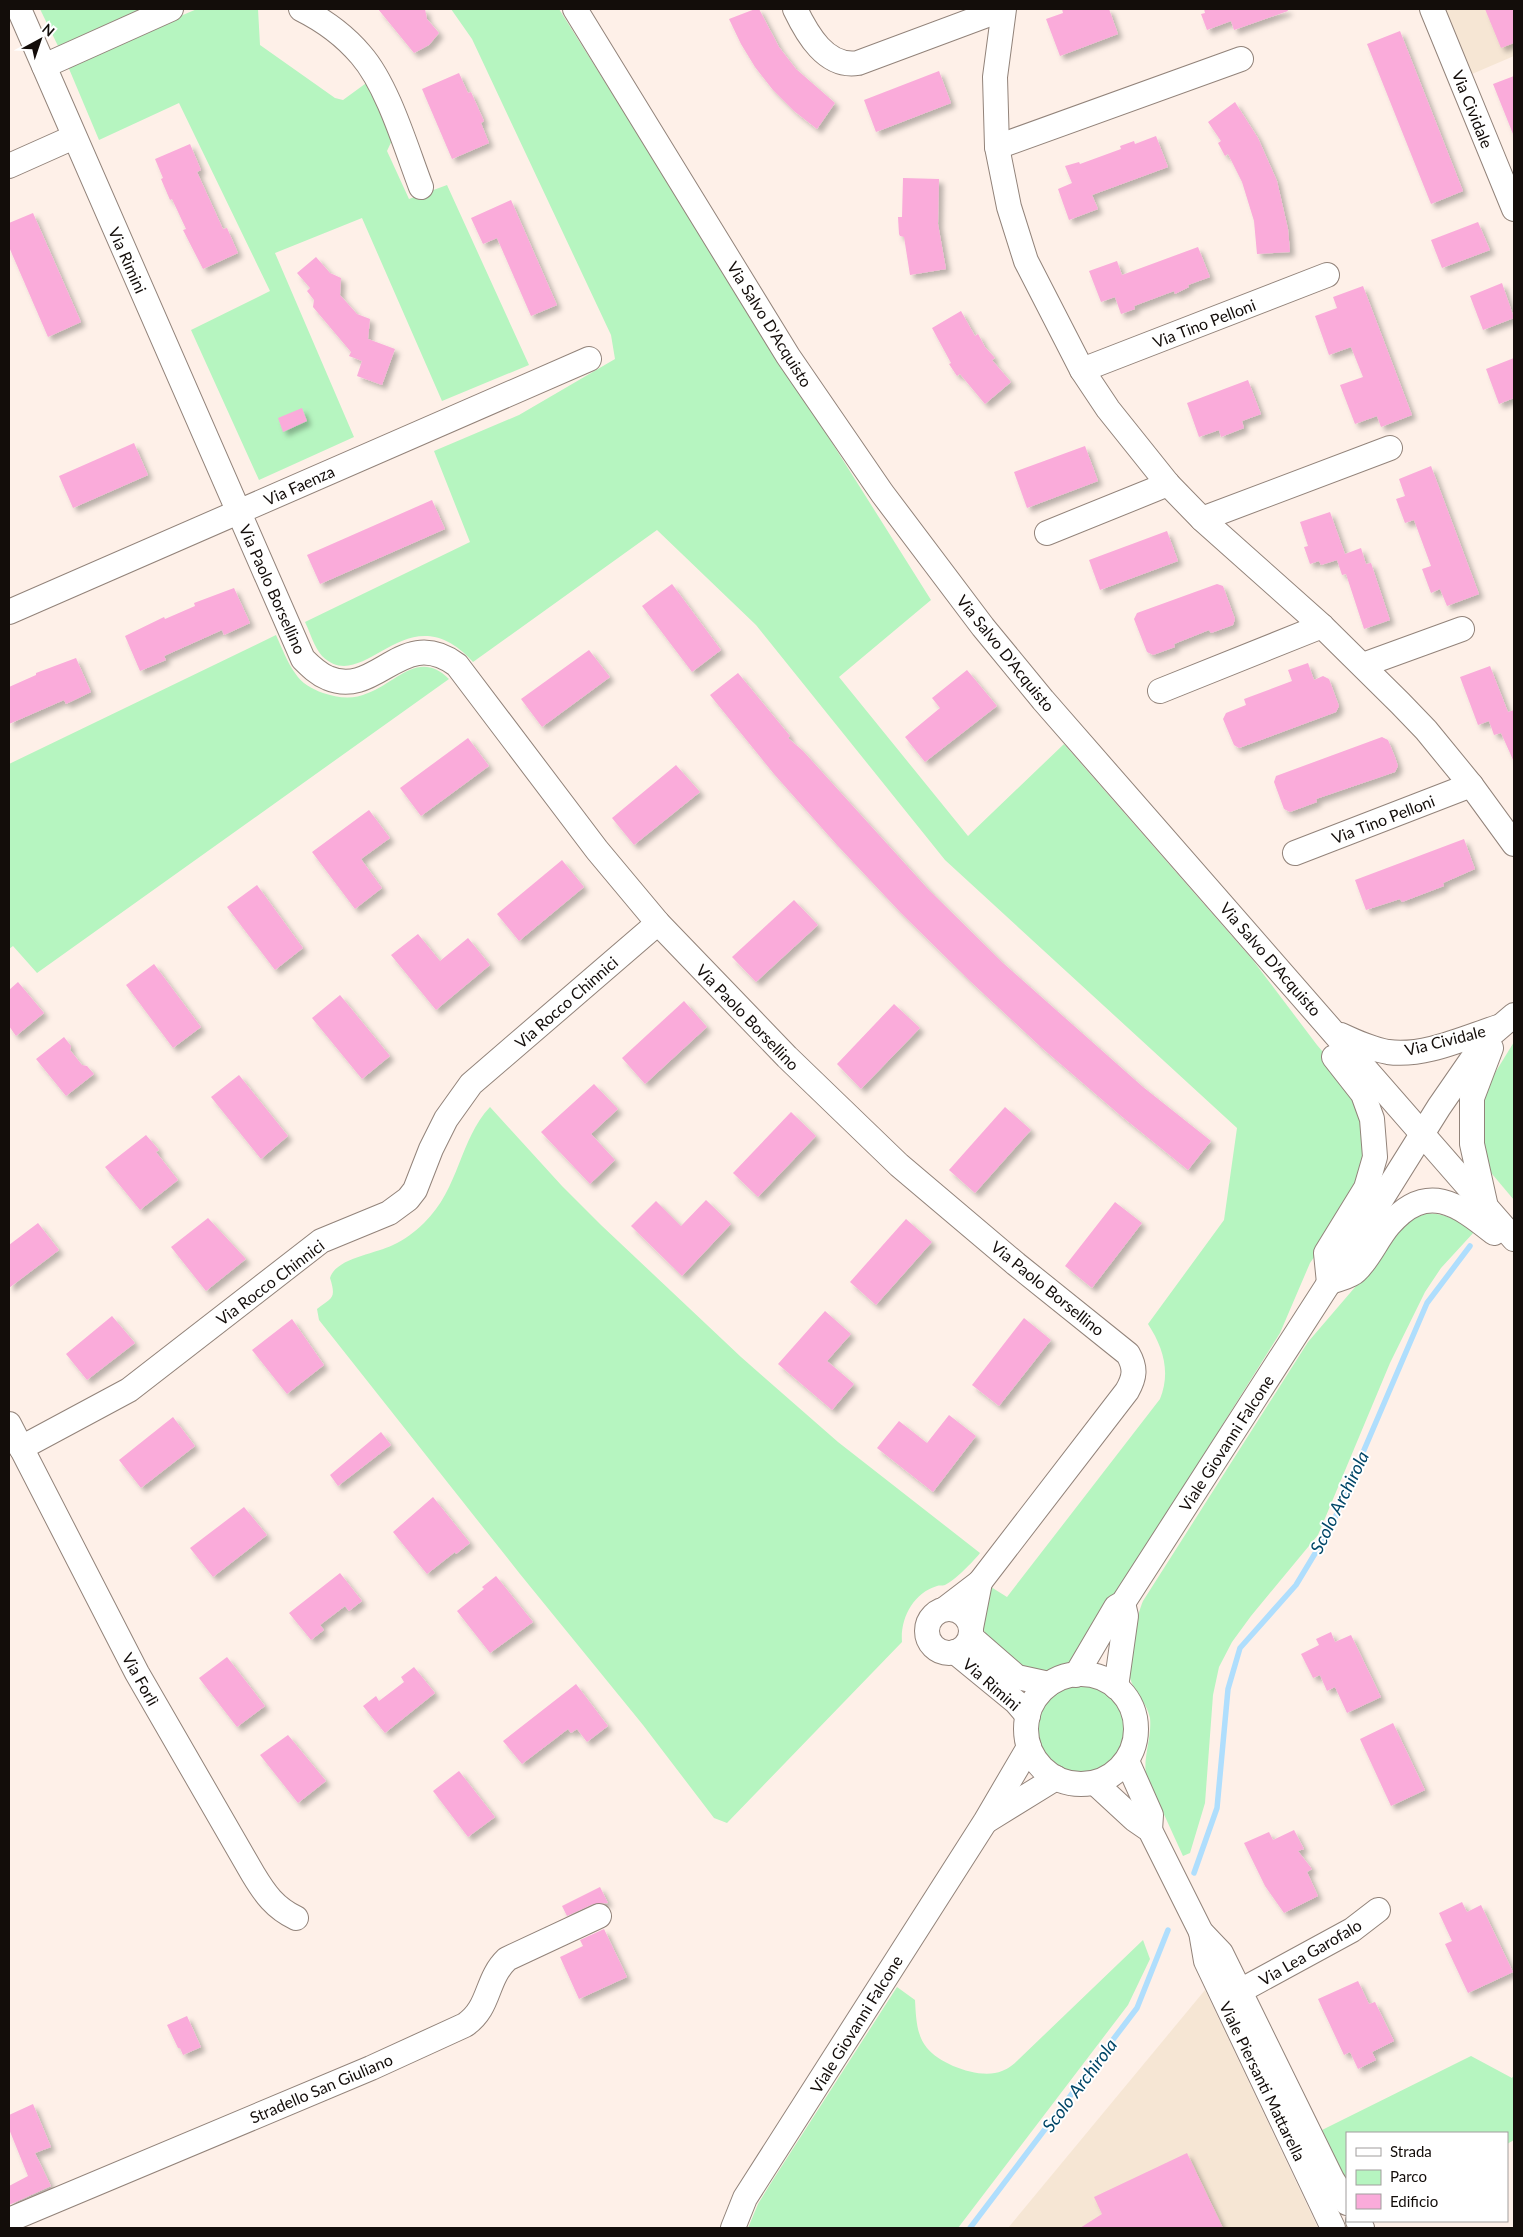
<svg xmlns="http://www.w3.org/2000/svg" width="1523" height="2237" viewBox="0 0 1523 2237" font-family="Lato,sans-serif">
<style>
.education{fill:#f6e6d4}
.green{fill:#b6f5c0}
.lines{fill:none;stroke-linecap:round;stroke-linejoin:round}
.stream{stroke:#afdefd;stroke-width:5.5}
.building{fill:#faabda;filter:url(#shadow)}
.minor-casing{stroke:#92837a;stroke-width:26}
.minor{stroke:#fff;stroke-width:24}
.labels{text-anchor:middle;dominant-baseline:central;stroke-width:4;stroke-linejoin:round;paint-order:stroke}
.street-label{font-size:16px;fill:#130d0a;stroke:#fff}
.water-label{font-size:18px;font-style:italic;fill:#004667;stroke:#fff}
</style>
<defs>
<filter id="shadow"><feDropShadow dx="4.5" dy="4.5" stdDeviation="2.5" flood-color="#0004"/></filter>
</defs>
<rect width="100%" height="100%" fill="#fef0e8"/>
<g class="education">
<polygon points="1443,9 1514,9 1514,56 1472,74"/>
<polygon points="1205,1990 1318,2228 1008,2228"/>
</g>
<g class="green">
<polygon points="40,9 141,9 58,46"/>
<polygon points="197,9 258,9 260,45 335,98 343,100 369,81 394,136 387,151 409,199 447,185 529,365 442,401 362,218 275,253 354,437 259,480 191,330 270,291 179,103 99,140 67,64"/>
<path d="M451,9H559L931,600L839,677L968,836L1064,744L1252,959L1317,1045L1344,1077L1364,1121L1366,1168L1327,1239L1310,1263L1280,1333L1078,1655C1034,1691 1019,1666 986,1635L983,1628L991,1587L1007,1597L1160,1399C1171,1372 1163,1347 1148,1324L1224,1220L1237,1128L945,860L756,625L657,530L473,662C406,589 365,698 322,656C314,647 310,632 305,622L470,542L434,451L519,415L615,359L611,335L472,39Z"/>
<path d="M276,635C282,648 287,662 295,673C301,683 312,689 323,693C338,698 353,700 368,693C397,682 419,649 449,679L37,973L13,946L9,949V764Z"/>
<polygon points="1514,1042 1514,1200 1487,1168 1482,1122 1484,1100 1490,1081"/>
<path d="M490,1107L562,1186L601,1225L741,1357L838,1442L980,1553C974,1561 954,1581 945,1585C942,1586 939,1585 937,1586C913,1593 900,1619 902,1642L727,1823L714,1818L643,1725L520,1574L319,1320L317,1309C331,1297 337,1300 330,1278C336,1258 375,1254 393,1245C404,1240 415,1232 424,1223C460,1188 459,1140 490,1107Z"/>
<path d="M1428,1213C1447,1214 1459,1221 1475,1231L1441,1268L1425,1292L1390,1363L1318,1535L1251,1616L1232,1642L1219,1667L1213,1695L1205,1803L1190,1853L1183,1856L1146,1775C1143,1756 1152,1738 1150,1718C1147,1701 1131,1690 1129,1673C1127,1660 1137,1614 1143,1601L1308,1342L1356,1286L1383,1242L1412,1219Z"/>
<circle cx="1082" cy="1730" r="44"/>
<path d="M1143,1940L1150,1959L1128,2005L958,2228H748L758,2204L769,2186L897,1987L915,2000C916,2016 916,2035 927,2048C941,2065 981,2080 1002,2071C1008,2069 1014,2064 1018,2060Z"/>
<polygon points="1471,2056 1512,2078 1514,2075 1514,2140 1507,2144 1507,2133 1347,2133 1347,2182 1322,2130"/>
</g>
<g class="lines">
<g class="stream">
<polyline points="1194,1873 1217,1808 1228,1689 1240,1648 1296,1585 1331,1527 1427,1303 1470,1246"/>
<polyline points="970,2228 1137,2008 1168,1930"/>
</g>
</g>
<g class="building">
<polygon points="378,9 425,9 427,19 439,33 429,45 414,53"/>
<polygon points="755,9 759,9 779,47 796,69 835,103 817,129 794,111 773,90 755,67 741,44 729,19"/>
<polygon points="1062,9 1109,9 1118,34 1060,56 1046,19 1063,13"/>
<polygon points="1204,9 1287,9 1288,11 1234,30 1231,21 1207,30 1201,14 1205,13"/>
<polygon points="1485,9 1514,9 1514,43 1501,48"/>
<polygon points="1400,31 1463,191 1431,204 1367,44"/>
<polygon points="939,71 951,103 876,132 864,100"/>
<polygon points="459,73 468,93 471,92 484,121 481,123 489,143 452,159 422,89"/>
<polygon points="1514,76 1514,134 1513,134 1493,84"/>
<polygon points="1235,102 1258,138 1277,181 1288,229 1290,252 1257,254 1254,221 1242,182 1228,154 1225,156 1218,143 1221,141 1208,122"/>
<polygon points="1156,136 1168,167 1092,195 1098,209 1069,220 1058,189 1072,183 1065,166 1079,162 1080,164 1121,149 1120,146 1134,141 1135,144"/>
<polygon points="190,144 201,170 197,172 223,229 227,228 238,253 203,269 183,230 186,229 172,199 170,200 161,179 163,178 155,159"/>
<polygon points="903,178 939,179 938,224 946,269 910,275 904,237 900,236 899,234 898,217 902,217"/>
<polygon points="511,200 557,305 531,316 497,238 483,244 471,218"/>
<polygon points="33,213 81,322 48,337 9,247 9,223"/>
<polygon points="1478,222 1490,250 1442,268 1431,240"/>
<polygon points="1198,247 1210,277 1188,285 1189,287 1175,294 1174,291 1134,306 1135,309 1121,314 1115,297 1101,302 1089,271 1117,261 1122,275"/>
<polygon points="316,257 330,273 341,278 340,295 357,314 370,319 368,339 395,349 382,385 357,376 362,361 349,356 351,352 313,307 314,300 307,291 310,288 297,273"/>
<polygon points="1502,283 1514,318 1483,330 1470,296"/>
<polygon points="1363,286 1412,415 1381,427 1377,416 1355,424 1340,385 1363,377 1351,347 1329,355 1315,316 1337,308 1333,297"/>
<polygon points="961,311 975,336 978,334 985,347 995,358 992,360 1011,382 985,404 960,374 957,376 949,364 951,363 932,328"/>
<polygon points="1514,358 1514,398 1499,404 1486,369"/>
<polygon points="1248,380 1261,414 1242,421 1244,428 1221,437 1219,430 1199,437 1187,403"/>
<polygon points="302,408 307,421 283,432 278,418"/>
<polygon points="134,443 148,475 73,508 59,476"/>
<polygon points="1085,446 1098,481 1027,508 1014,472"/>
<polygon points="1431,466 1479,594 1447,606 1440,589 1431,593 1422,569 1431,566 1414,520 1405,523 1396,499 1405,496 1399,479"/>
<polygon points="432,500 445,529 320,584 307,555"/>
<polygon points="1330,512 1345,554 1361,548 1366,564 1371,563 1390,620 1364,629 1346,574 1342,575 1337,560 1321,565 1319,561 1310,564 1304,547 1308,546 1300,522"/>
<polygon points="1167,531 1178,561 1100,590 1089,560"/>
<polygon points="672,584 721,650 692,672 642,606"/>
<polygon points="1217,584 1223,586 1235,619 1233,625 1211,633 1209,630 1174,644 1175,647 1153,655 1147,652 1134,619 1137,613"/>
<polygon points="234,588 250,623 224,635 222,630 164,656 166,660 140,671 125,636 164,617 165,619 195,606 194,603"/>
<polygon points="589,650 610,677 542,727 521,699"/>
<polygon points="76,658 91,692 66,704 64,700 9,724 9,687 36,675 36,673"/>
<polygon points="1308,663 1314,680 1323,676 1329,679 1339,706 1336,712 1239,748 1234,745 1223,719 1226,713 1246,705 1244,699 1292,681 1288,670"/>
<polygon points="1490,666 1508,712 1514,710 1514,762 1501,733 1494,735 1489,721 1478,725 1460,677"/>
<polygon points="967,670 997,706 925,762 905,737 940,708 932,698"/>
<polygon points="738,673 790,736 788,738 803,751 927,888 1003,963 1143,1087 1211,1141 1188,1170 1120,1115 1042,1048 971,982 901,913 837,845 774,774 710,695"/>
<polygon points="1382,737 1388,740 1395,757 1398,766 1395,772 1316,799 1317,802 1290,812 1284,809 1274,782 1276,776"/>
<polygon points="468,738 489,766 421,816 400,788"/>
<polygon points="676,765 700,792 634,845 612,818"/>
<polygon points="369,810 390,838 361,859 382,888 355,909 312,852"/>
<polygon points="1464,839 1475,869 1443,883 1444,886 1402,902 1400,899 1366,910 1355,880"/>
<polygon points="562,860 584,887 519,941 497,914"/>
<polygon points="257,885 303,948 275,970 227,907"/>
<polygon points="794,900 818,925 756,982 732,957"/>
<polygon points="418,934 440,961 468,938 490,965 436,1010 391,955"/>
<polygon points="154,964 201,1027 173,1048 126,985"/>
<polygon points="18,982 44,1013 16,1036 9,1026 9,990"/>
<polygon points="340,995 390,1056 362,1079 312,1018"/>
<polygon points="684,1001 707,1027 645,1084 622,1058"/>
<polygon points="894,1004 920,1028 861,1089 837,1064"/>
<polygon points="64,1037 71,1046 70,1050 82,1065 87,1066 94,1074 66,1096 36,1059"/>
<polygon points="239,1075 288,1136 261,1159 211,1097"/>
<polygon points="594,1084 618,1109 591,1134 615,1160 590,1184 541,1132"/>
<polygon points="1005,1107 1031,1130 975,1193 949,1170"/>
<polygon points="791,1112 816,1136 758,1197 733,1173"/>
<polygon points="146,1135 159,1150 156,1152 178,1180 140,1210 105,1167"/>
<polygon points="706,1200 731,1224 682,1276 631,1226 656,1201 681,1226"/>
<polygon points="1115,1202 1142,1223 1092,1288 1065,1266"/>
<polygon points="208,1218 246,1259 206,1291 171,1247"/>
<polygon points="906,1219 932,1242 876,1305 850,1282"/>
<polygon points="38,1223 59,1250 9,1288 9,1245"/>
<polygon points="825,1311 851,1334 827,1361 854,1384 832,1410 778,1364"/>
<polygon points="112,1316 135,1343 87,1380 66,1354"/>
<polygon points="1024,1318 1051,1340 999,1406 972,1385"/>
<polygon points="292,1319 324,1365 287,1394 252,1350"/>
<polygon points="949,1415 976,1436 933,1492 877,1448 899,1421 927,1443"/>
<polygon points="173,1417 195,1446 141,1488 119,1460"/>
<polygon points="381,1432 391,1445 338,1486 330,1475"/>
<polygon points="433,1497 470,1543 456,1554 455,1552 427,1574 393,1532"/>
<polygon points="244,1507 267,1535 213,1577 190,1548"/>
<polygon points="340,1573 362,1601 349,1611 345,1606 320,1625 324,1630 311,1640 289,1613"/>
<polygon points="496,1576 533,1622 490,1653 457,1611 484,1589 482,1587"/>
<polygon points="1331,1632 1335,1642 1351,1635 1381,1697 1347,1713 1335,1687 1327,1691 1320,1675 1313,1678 1301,1654 1319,1645 1316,1639"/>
<polygon points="227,1657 265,1706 237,1727 199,1678"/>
<polygon points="414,1667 435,1693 385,1733 363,1706 376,1696 379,1701 404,1682 401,1677"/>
<polygon points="576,1684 608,1726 587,1742 577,1729 571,1733 568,1729 522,1764 503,1741"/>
<polygon points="1393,1723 1425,1790 1391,1806 1360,1739"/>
<polygon points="288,1735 326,1781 298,1803 260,1755"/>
<polygon points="459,1771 495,1817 468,1837 433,1791"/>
<polygon points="1294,1830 1304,1849 1298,1851 1312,1869 1307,1872 1318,1896 1284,1913 1265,1886 1244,1843 1269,1832 1273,1840"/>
<polygon points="600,1887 608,1903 593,1904 567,1916 562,1906"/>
<polygon points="1462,1902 1467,1912 1481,1905 1513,1972 1468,1993 1445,1944 1452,1941 1439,1913"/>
<polygon points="604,1929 627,1977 579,1999 560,1957 583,1946 580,1940"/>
<polygon points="1358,1981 1369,2004 1375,2002 1394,2041 1372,2052 1376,2060 1358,2069 1350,2052 1344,2055 1318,1999"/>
<polygon points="187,2016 201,2047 183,2055 180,2048 178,2048 167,2025"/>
<polygon points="33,2104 51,2147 35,2153 51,2186 9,2205 9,2186 28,2176 9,2129 9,2115"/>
<polygon points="1187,2153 1223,2228 1080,2228 1102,2214 1094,2197"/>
</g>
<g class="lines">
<g class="minor-casing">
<g id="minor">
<path d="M19,9L303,659C310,666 318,674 328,678C377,699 402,624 457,665L597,850L658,923L787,1057L899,1165L1016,1264L1128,1354C1136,1368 1135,1377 1127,1391L980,1582"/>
<path d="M301,9C323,20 345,36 361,55C388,86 406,148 421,187"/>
<polyline points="575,9 788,356 882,493 983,627 1043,700 1514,1239"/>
<path d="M795,9C807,34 826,68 858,63L1003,9"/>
<polyline points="1004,9 995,77 997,147 1009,207 1026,261 1082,370 1108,409 1168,484 1202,519 1322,626 1400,703 1426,730 1471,785 1514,844"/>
<polyline points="1432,9 1514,209"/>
<polyline points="44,66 171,9"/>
<polyline points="997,147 1241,59"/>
<polyline points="9,166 74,137"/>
<polyline points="1082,370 1327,275"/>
<polyline points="1202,519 1390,448"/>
<polyline points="1047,533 1168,484"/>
<polyline points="9,612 589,359"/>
<polyline points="1363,665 1462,629"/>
<polyline points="1160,691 1322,626"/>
<polyline points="1295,853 1471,785"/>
<path d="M1341,1035C1356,1042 1371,1049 1388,1052C1424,1057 1464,1038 1498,1027"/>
<polyline points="1486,1207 1472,1144 1472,1098 1491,1048"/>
<path d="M1331,1282C1338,1279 1350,1277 1356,1271C1369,1259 1377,1239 1389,1225C1427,1181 1458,1204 1494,1233"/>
<polyline points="1329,1283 1326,1253 1366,1188 1375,1157 1372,1119 1363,1094 1334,1057"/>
<path d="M9,1424L137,1673L253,1874C265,1894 275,1908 296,1918"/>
<polyline points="21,1448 129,1390 321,1241 389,1213 408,1199 415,1190 431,1149 446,1119 471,1084 658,923"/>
<polyline points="946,1608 980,1582 971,1628"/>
<circle cx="949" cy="1631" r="22"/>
<polyline points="971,1637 1017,1677 1049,1684"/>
<polyline points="955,1652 1016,1702 1028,1716"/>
<circle cx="1081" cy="1729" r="55"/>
<polyline points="1076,1675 1116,1607 1123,1603 1329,1283 1439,1107 1486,1039 1514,1015"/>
<polyline points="1116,1687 1126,1616 1123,1603"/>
<polyline points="1127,1761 1151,1815 1150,1830"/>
<polyline points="1095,1783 1134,1819 1150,1830 1201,1932 1221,1953 1332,2179 1347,2203"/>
<polyline points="988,1820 1056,1778"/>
<polyline points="1201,1932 1206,1961 1333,2228"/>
<polyline points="1240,1991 1352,1930 1378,1910"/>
<path d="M9,2220L371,2068L465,2025C491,2007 485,1980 507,1959L599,1916"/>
<polyline points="1358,2221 1362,2228"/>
<polyline points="733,2228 745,2198 985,1822 1029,1747"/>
</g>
</g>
<use href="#minor" class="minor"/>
</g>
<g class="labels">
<g class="street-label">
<text transform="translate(1473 109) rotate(68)">Via Cividale</text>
<text transform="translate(128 260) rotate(66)">Via Rimini</text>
<text transform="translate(1204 323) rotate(-21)">Via Tino Pelloni</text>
<text transform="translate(770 324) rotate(58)">Via Salvo D'Acquisto</text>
<text transform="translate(299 485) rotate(-24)">Via Faenza</text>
<text transform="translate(273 589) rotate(66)">Via Paolo Borsellino</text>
<text transform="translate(1006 653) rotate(51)">Via Salvo D'Acquisto</text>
<text transform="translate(1383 819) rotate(-21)">Via Tino Pelloni</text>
<text transform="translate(1271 959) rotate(49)">Via Salvo D'Acquisto</text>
<text transform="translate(566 1002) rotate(-41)">Via Rocco Chinnici</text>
<text transform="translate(748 1017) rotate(46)">Via Paolo Borsellino</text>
<text transform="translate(1445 1040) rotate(-14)">Via Cividale</text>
<text transform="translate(270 1282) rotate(-37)">Via Rocco Chinnici</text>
<text transform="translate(1048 1288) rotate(39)">Via Paolo Borsellino</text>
<text transform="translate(1226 1443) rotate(-57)">Viale Giovanni Falcone</text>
<text transform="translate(141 1679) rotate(61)">Via Forlì</text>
<text transform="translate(992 1684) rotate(41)">Via Rimini</text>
<text transform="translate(1310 1952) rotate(-30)">Via Lea Garofalo</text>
<text transform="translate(856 2024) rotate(-58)">Viale Giovanni Falcone</text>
<text transform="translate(1263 2081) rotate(64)">Viale Piersanti Mattarella</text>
<text transform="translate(321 2088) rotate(-23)">Stradello San Giuliano</text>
</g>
<g class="water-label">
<text transform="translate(1339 1502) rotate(-64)">Scolo Archirola</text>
<text transform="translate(1079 2085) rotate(-53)">Scolo Archirola</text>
</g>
</g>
<rect width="1523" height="2237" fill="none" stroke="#130d0a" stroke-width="20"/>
<rect x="1346" y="2132" width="162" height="90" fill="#ffffff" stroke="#a19e9d"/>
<rect x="1356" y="2148" width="25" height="8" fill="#ffffff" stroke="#a19e9d"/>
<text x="1390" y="2157" font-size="15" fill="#130d0a">Strada</text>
<rect x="1356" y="2170" width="25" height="15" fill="#b6f5c0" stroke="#a19e9d"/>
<text x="1390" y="2182" font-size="15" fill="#130d0a">Parco</text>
<rect x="1356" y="2194" width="25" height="15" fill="#faabda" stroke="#a19e9d"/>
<text x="1390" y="2207" font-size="15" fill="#130d0a">Edificio</text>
<g transform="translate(40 40) rotate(40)" stroke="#ffffff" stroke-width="4" paint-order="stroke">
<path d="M0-4L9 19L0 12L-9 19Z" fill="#130d0a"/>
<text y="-8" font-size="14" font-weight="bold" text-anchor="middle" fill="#130d0a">N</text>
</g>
</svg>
